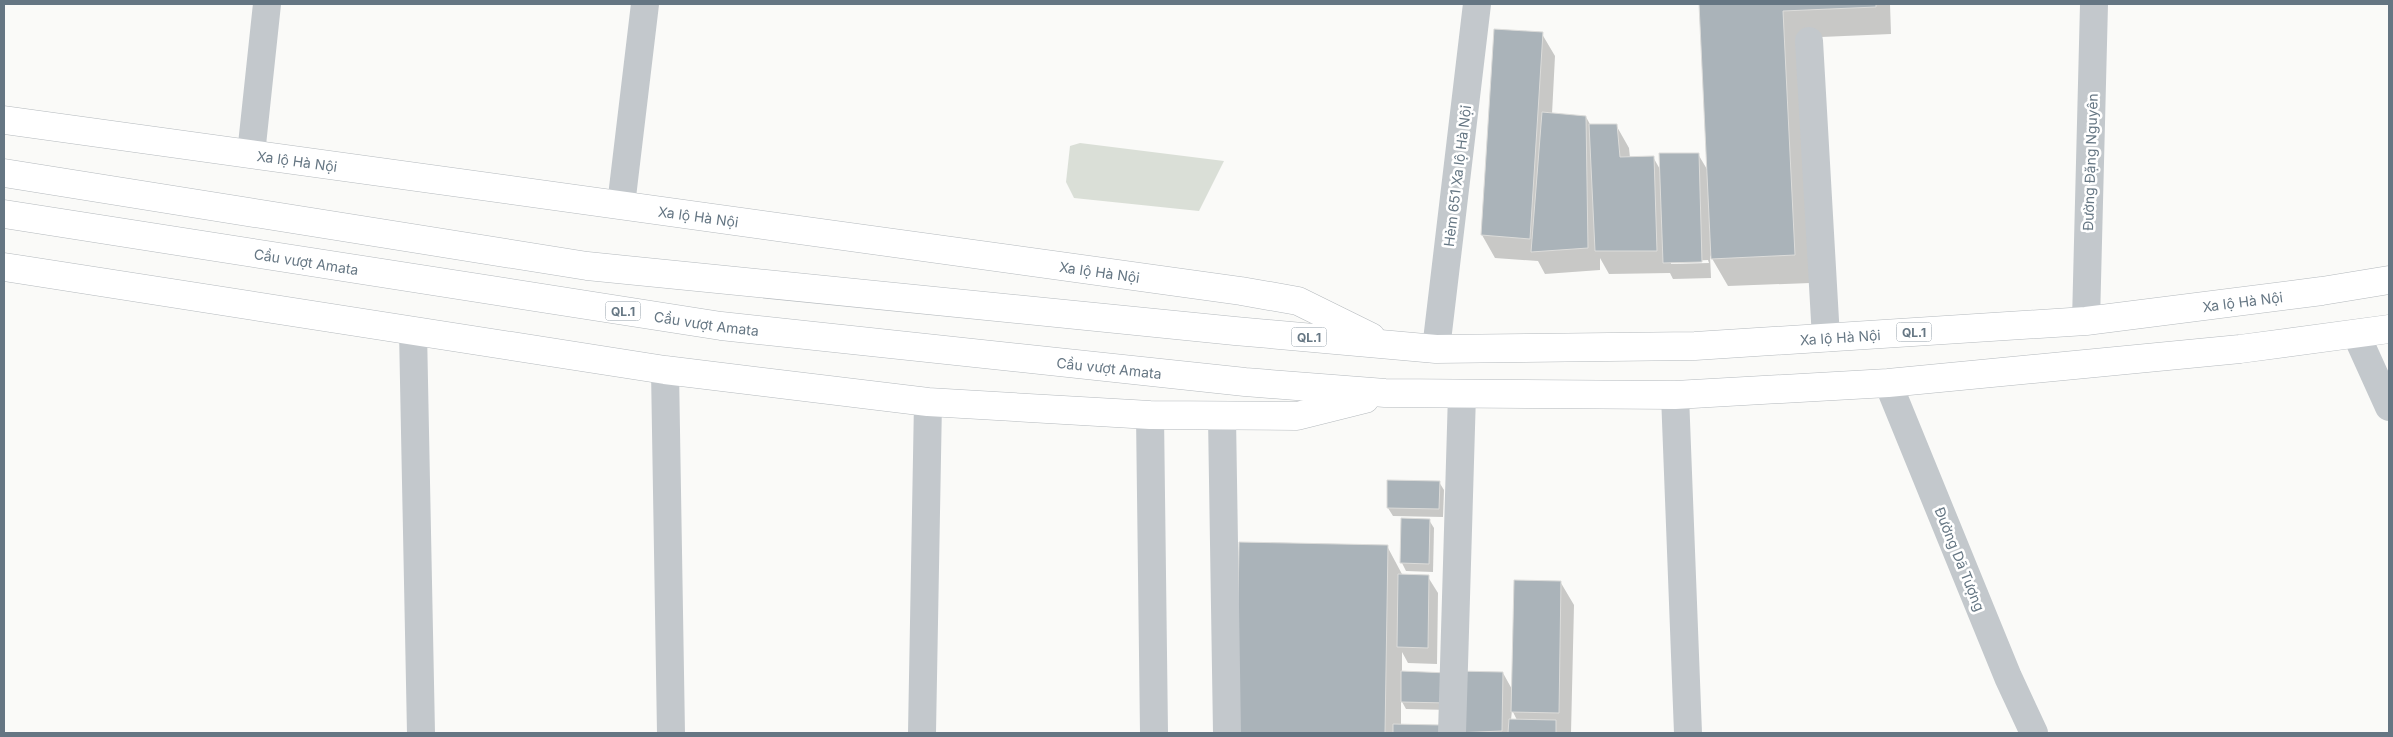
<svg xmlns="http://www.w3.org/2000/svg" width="2393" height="737" viewBox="0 0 2393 737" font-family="Inter,sans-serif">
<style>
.green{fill:#dadfd7}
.shadow{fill:#0003;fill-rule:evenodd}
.building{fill:#aab3b9;stroke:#dcdcda}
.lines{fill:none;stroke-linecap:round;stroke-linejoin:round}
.highway-casing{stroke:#b4b9bd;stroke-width:29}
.minor{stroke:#c3c8cc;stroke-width:28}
.highway{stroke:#fff;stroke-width:28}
.labels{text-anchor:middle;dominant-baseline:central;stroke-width:5;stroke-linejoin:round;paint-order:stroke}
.shield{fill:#fff;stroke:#939fa8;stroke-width:1}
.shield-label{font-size:12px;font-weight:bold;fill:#657683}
.street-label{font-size:14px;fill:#657683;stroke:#fff}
</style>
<rect width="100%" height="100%" fill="#fafaf8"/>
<polygon class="green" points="1080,143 1224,161 1199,211 1074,198 1066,182 1070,146"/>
<g class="shadow">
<path d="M1700,4H1890L1891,34L1798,38L1810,283L1728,286L1710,255L1711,278L1673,279L1670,273L1609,274L1600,258V270L1545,274L1538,261L1495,258L1482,235L1542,34L1555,56L1552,114L1586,117L1591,126L1616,125L1629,148L1630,158L1653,157L1661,171L1698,154L1708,171ZM1708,260L1709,263L1671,264V262Z"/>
<polygon points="1439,482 1444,490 1443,517 1393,516 1388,508"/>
<polygon points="1403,520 1429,520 1434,528 1433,572 1406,571 1402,563"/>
<polygon points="1387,546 1403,576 1428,577 1438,593 1437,664 1408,663 1402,652 1402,673 1451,710 1406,709 1401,700 1401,725 1445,733 1237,733"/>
<path d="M1561,583L1574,605L1571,733H1456L1503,673L1513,691ZM1512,710L1517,720H1511Z"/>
</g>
<g class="building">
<polygon points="1699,4 1876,4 1876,7 1783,11 1795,255 1711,259"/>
<polygon points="1494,29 1543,32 1530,239 1481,235"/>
<polygon points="1542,112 1586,116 1588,248 1531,252"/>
<polygon points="1589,124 1617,124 1620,157 1654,156 1657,251 1595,251"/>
<polygon points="1659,153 1699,153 1702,262 1663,263"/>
<polygon points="1387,480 1440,481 1439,509 1387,508"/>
<polygon points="1401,518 1430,519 1429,564 1400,563"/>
<polygon points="1239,542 1388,545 1385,733 1236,733"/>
<polygon points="1398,574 1429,575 1428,648 1397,647"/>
<polygon points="1514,580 1561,581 1559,713 1511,712"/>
<polygon points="1401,671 1448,673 1447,703 1401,702"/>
<polygon points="1456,671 1503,672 1502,731 1454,733"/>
<polygon points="1509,719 1556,720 1556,733 1508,733"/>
<polygon points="1393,724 1441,725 1441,733 1393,733"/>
</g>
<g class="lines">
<g class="highway-casing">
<g id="highway">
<path id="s1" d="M4,120L1241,291L1298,301L1371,337"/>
<path id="s2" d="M4,173L587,266L1235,331L1436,349L1695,346L2086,321L2322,291L2389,280"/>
<path id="s3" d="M4,214L721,326L1245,382L1385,393L1675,395L1888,383L2240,349L2389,329"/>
<polyline points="4,267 665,370 928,402 1150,415 1297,416 1365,399"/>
</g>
</g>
<g class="minor">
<polyline points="1809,41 1826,338"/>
<polyline points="251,154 267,4"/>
<polyline points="621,205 645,4"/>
<polyline points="2086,321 2094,4"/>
<polyline points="413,331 421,733"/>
<polyline points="2356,334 2389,407"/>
<polyline points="1436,349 1477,4"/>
<polyline points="665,370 671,733"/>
<polyline points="1888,383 2008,677 2034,733"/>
<polyline points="1675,395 1688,733"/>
<polyline points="1150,415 1154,733"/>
<polyline points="1222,417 1227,733"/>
<polyline points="922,733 928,402"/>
<polyline points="1452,733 1462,394"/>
</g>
<use href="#highway" class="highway"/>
</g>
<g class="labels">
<g class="shield">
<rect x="605.5" y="301.5" width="35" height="19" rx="4"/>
<rect x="1896.5" y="322.5" width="35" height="19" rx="4"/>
<rect x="1291.5" y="327.5" width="35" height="19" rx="4"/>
</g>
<g class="shield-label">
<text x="623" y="311">QL.1</text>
<text x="1914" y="332">QL.1</text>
<text x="1309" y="337">QL.1</text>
</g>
<g class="street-label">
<text stroke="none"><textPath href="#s1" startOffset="296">Xa lộ Hà Nội</textPath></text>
<text transform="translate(2090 162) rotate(-88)">Đường Đặng Nguyên</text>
<text transform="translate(1457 176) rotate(-83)">Hẻm 651 Xa lộ Hà Nội</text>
<text stroke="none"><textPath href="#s1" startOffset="701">Xa lộ Hà Nội</textPath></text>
<text stroke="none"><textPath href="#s3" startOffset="306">Cầu vượt Amata</textPath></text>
<text stroke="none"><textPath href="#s1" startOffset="1106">Xa lộ Hà Nội</textPath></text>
<text stroke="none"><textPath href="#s2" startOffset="2252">Xa lộ Hà Nội</textPath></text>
<text stroke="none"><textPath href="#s3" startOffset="711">Cầu vượt Amata</textPath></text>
<text stroke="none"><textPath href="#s2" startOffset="1848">Xa lộ Hà Nội</textPath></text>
<text stroke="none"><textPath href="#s3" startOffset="1116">Cầu vượt Amata</textPath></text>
<text transform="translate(1960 559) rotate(68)">Đường Dã Tượng</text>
</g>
</g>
<rect width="2393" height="737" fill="none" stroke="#657683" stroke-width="10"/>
</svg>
